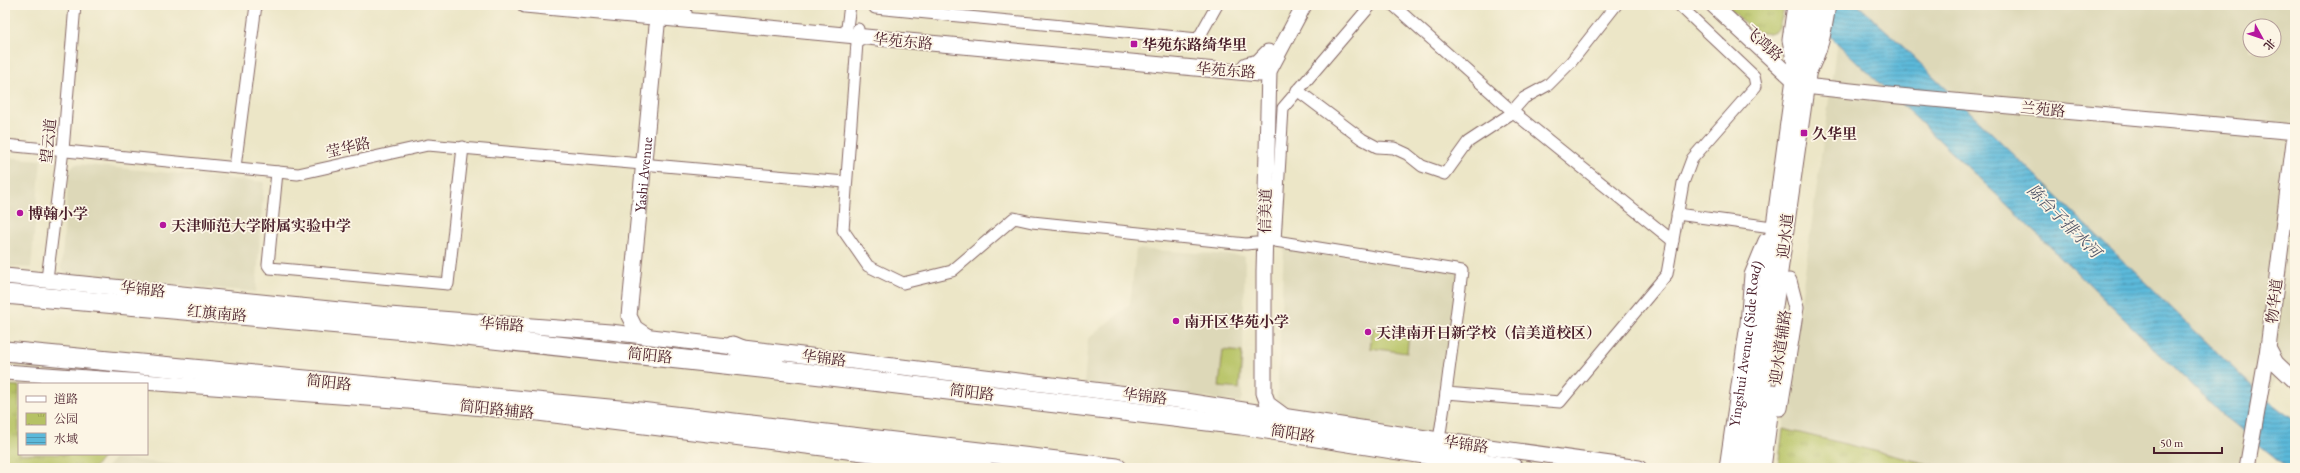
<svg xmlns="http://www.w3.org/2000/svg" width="2300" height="473" viewBox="0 0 2300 473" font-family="'EB Garamond','Noto Serif SC',serif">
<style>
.built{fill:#ddd8b8;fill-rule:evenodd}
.green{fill:#b6c264;stroke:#807048}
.park{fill:url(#park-tufts);stroke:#807048}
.water{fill:url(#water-rules);stroke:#536c82}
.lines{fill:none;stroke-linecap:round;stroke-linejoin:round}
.street-casing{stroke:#836562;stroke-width:13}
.secondary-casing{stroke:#836562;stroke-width:17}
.highway-casing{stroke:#836562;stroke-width:21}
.street{stroke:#fff;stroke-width:11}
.secondary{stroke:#fff;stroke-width:15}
.highway{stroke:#fff;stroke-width:19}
.poi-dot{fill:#b5179e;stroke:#fcf5e5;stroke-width:1.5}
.labels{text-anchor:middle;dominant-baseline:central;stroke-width:3.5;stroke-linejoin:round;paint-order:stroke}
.street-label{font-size:15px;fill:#4a1f2b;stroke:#fcf5e5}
.poi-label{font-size:15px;font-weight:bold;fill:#4a1f2b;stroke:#fcf5e5;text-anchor:start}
.water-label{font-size:16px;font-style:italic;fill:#505568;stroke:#fcf5e5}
</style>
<defs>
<pattern id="park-tufts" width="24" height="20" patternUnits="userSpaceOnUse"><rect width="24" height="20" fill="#b6c264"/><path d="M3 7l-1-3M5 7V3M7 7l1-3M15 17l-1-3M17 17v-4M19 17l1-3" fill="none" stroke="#9ea657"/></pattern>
<pattern id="water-rules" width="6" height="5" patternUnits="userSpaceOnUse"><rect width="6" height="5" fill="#5cb9da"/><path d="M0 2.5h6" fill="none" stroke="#4e96b1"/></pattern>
</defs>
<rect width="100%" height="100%" fill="#fcf5e5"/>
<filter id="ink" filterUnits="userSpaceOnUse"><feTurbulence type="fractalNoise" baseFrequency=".025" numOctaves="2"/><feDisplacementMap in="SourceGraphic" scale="8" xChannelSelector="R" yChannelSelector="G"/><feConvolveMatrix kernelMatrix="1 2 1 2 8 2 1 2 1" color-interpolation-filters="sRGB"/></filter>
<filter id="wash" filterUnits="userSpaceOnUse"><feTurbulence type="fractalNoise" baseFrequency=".012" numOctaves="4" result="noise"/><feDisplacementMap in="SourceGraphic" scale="16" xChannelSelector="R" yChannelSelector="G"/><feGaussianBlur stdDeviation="0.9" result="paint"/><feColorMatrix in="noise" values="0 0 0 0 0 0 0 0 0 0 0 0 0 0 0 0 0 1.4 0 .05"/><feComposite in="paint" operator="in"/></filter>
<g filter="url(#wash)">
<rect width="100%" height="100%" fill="#ece6c7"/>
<g class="built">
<path d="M1842,5H2295V367L2291,366L2277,375L2245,450L2242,468H1930L1783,429ZM2250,26H2274V50H2250Z"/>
<polygon points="5,157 41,160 31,268 5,266"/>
<polygon points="76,164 264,182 256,292 67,275 61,268 69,170"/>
<polygon points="1284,248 1466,272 1439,436 1289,410 1280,405 1277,399"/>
<polygon points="1136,249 1245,256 1242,398 1240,402 1084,384 1088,339 1130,304"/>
<polygon points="115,458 205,468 106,468"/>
</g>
<g class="green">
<polygon points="1373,328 1409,333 1407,353 1370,348"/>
<polygon points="1223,350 1242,352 1239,389 1219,387"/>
</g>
<g class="park">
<path d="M1727,5H1785L1779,28C1759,45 1741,18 1727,5Z"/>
<polygon points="5,385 19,386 19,454 106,454 94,468 5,468"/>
<polygon points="1783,429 1945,468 1778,468"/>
</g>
<polygon class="water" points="1802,5 1858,5 1891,35 2263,397 2295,421 2295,468 2288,468 2222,415 2022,219 1833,39"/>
</g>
<g filter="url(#ink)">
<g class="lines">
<g class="street-casing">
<g id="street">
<polyline points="1371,5 1283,108 1275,241 1462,271 1446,393 1560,402 1667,274 1683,183 1692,159 1756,86 1754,76 1679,5"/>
<polyline points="1393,5 1512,111 1673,241"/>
<polyline points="1793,5 1788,40 1794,70"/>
<polyline points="875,8 1198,39 1217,5"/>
<polyline points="858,29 843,230 868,266 903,283 952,271 1014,218 1032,222 1246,244 1256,243"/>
<polyline points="846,35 850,5"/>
<path d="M1810,73C1823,51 1826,30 1830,5"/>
<polyline points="1297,90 1362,139 1377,147 1394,148 1407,154 1422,166 1445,174 1468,142 1509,115 1524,98 1548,85 1571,62 1616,5"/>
<polyline points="5,145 298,174 428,145 845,182"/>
<polyline points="235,167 256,5"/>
<polyline points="277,172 268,265 270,268 448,284 463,147"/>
<polyline points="1677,214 1772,227"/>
<polyline points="47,279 63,150 75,5"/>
<polyline points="1439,440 1446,393"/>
</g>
</g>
<g class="secondary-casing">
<g id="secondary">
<polyline points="525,5 1259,74 1269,71"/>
<polyline points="671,5 684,13"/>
<polyline points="1713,5 1793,79 1814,87 1888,95 2295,132"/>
<polyline points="1246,65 1258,62 1268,52"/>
<polyline points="5,276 389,315 610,332 1185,401 1439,440 1639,468"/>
<path id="s1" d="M647,336L635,328L629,316L659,5"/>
<polyline points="2268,348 2276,363 2295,381"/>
<polyline points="5,372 408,401 538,413 986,468"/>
<polyline points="1780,408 1796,308 1789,281"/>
<polyline points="1283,415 1268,404 1264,393 1264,271 1269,71 1304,5"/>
<path id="s2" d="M1727,468L1748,324L1752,275L1766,241"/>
<polyline points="1741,468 1804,5"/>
<polyline points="1752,468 1818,5"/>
<polyline points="1763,468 1773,392"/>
<polyline points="2247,468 2268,348 2295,134"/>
</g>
</g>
<g class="highway-casing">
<g id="highway">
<polyline points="5,294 429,332 796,372 1241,425 1513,468"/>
<polyline points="733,346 774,363"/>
<polyline points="5,351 640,412 1117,468"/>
</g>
</g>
<use href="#street" class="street"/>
<use href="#secondary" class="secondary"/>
<use href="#highway" class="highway"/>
</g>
</g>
<g class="poi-dot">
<rect x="1130" y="40" width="8" height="8" rx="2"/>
<rect x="1800" y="129" width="8" height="8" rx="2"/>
<circle cx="20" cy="213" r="4"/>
<circle cx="163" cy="225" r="4"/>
<circle cx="1176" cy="321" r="4"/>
<circle cx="1368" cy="332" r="4"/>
</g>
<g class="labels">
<g class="street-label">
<text transform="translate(903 41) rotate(5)">华苑东路</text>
<text transform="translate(1764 43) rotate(42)">飞鸿路</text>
<text transform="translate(1226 70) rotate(4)">华苑东路</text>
<text transform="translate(2043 109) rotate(5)">兰苑路</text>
<text transform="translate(48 141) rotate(-84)">望云道</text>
<text transform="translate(348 147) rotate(-13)">莹华路</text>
<text stroke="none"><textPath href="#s1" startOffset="170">Yashi Avenue</textPath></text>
<text transform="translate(1265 211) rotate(-89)">信美道</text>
<text transform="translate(1785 236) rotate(-84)">迎水道</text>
<text transform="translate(143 289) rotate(6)">华锦路</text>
<text transform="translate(2274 301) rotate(-83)">物华道</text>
<text transform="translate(217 313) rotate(5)">红旗南路</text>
<text transform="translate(502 324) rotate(4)">华锦路</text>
<text stroke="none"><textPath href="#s2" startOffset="126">Yingshui Avenue (Side Road)</textPath></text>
<text transform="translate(1780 347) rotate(-82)">迎水道辅路</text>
<text transform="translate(650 355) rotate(6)">简阳路</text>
<text transform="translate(824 358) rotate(7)">华锦路</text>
<text transform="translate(329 382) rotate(6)">简阳路</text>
<text transform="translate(972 392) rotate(7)">简阳路</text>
<text transform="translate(1145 396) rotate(7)">华锦路</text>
<text transform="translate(497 409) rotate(6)">简阳路辅路</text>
<text transform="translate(1293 433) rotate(9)">简阳路</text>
<text transform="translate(1466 444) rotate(8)">华锦路</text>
</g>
<g class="poi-label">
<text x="1142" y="44">华苑东路绮华里</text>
<text x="1812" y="133">久华里</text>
<text x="28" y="213">博翰小学</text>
<text x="171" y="225">天津师范大学附属实验中学</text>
<text x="1184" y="321">南开区华苑小学</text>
<text x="1376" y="332">天津南开日新学校（信美道校区）</text>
</g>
<g class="water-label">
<text transform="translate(2064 221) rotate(45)">陈台子排水河</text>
</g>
</g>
<rect width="2300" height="473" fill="none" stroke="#fcf5e5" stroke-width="20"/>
<rect x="18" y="383" width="130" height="72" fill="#fcf5e5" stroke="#b59f9b"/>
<rect x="26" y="396" width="20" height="6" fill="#ffffff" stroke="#b59f9b"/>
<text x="54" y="403" font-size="12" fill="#4a1f2b">道路</text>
<rect x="26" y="413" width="20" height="12" fill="url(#park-tufts)" stroke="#b59f9b"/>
<text x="54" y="423" font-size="12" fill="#4a1f2b">公园</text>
<rect x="26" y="433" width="20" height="12" fill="url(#water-rules)" stroke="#b59f9b"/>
<text x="54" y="443" font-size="12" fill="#4a1f2b">水域</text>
<g transform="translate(2262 38) rotate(130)"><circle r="19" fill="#fcf5e5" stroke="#b59f9b"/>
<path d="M0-3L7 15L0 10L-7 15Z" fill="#b5179e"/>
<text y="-6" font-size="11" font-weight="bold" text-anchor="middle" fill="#4a1f2b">北</text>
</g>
<path d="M2154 447v6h68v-6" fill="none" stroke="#4a1f2b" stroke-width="2"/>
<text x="2160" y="447" font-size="12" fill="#4a1f2b" stroke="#fcf5e5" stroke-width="3" paint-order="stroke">50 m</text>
</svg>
